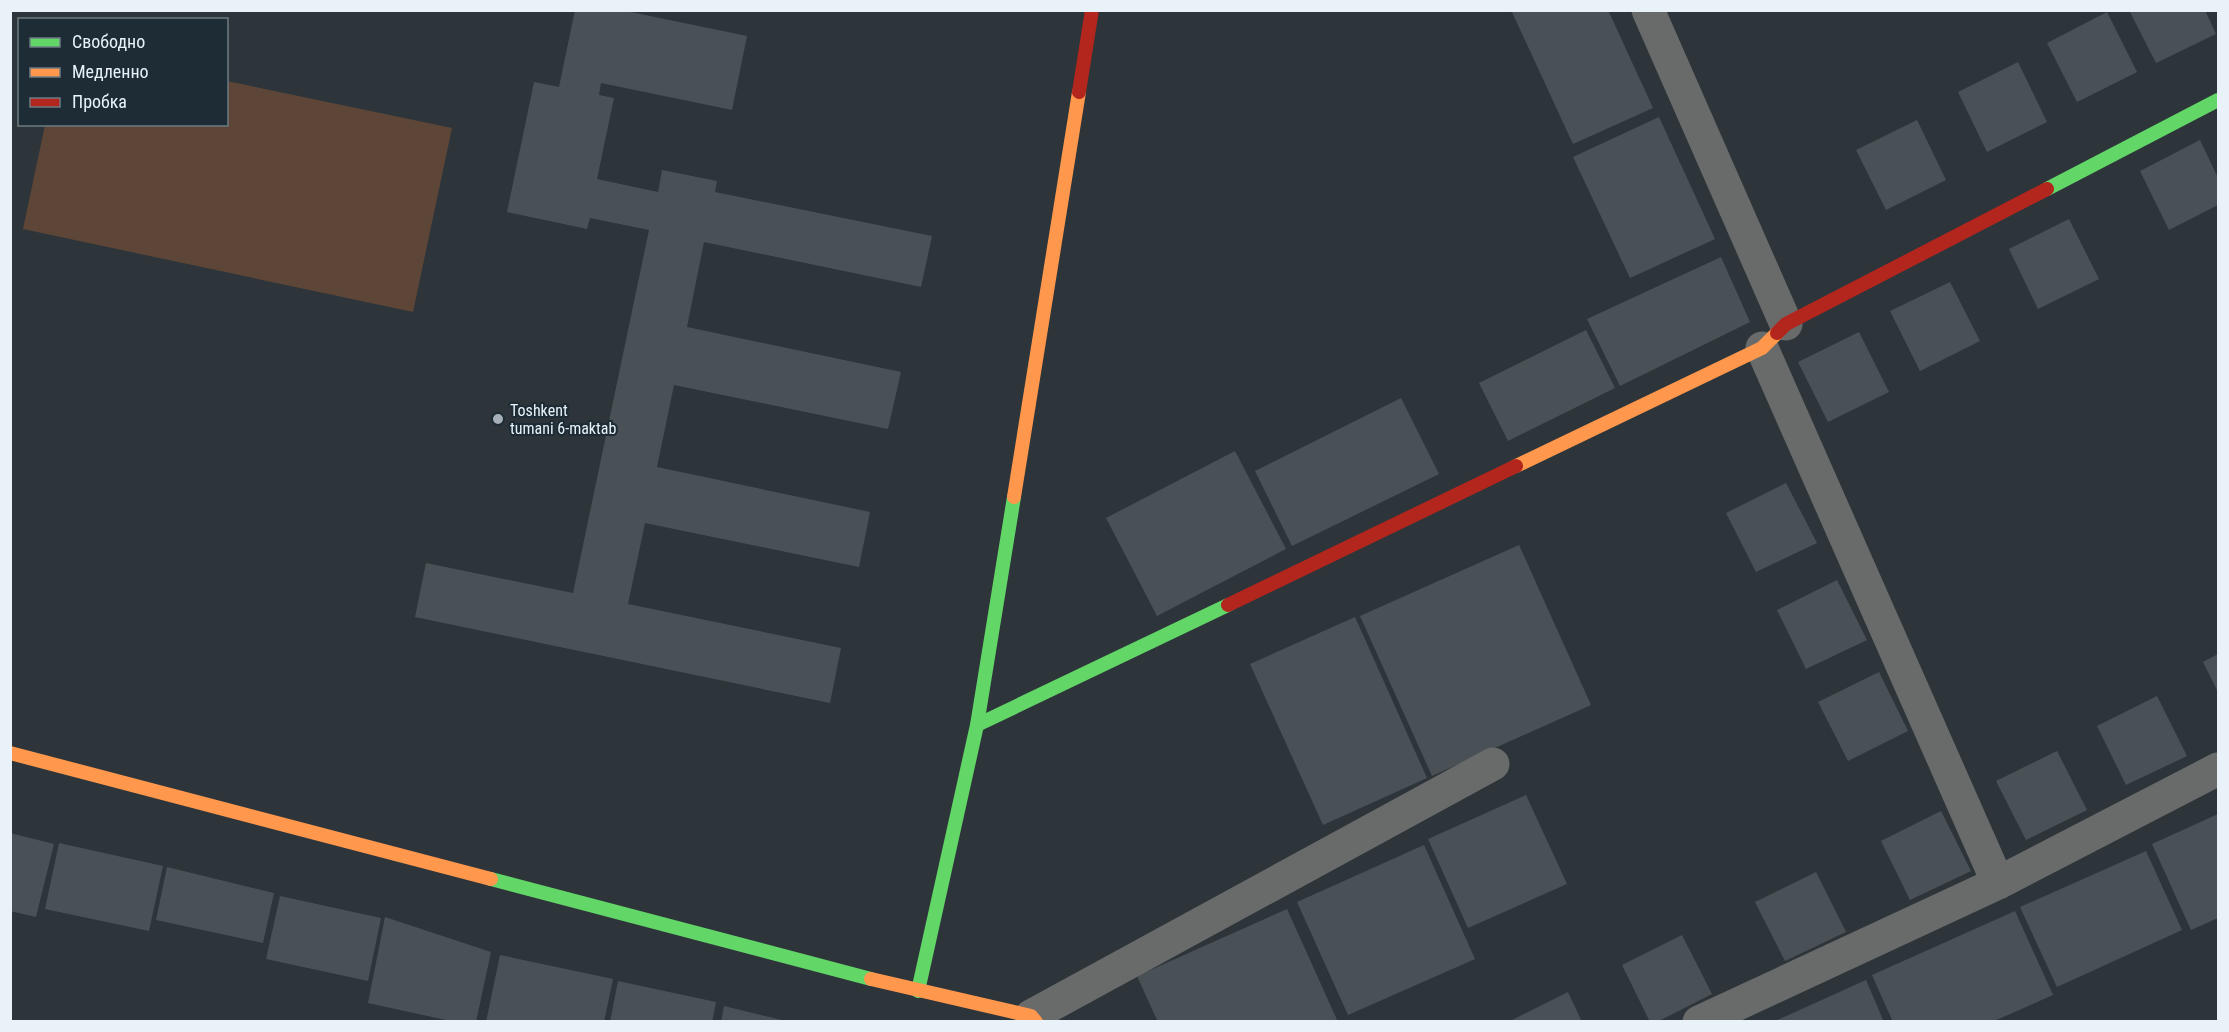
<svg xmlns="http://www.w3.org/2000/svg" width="2229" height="1032" viewBox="0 0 2229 1032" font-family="'Roboto Condensed',sans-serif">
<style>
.green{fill:#5d4637}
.building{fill:#4a5156}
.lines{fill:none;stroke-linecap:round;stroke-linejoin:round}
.street{stroke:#696b6a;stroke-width:33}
.fast{stroke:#63d668;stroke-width:14}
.slow{stroke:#ff974d;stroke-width:14}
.jam{stroke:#b3261e;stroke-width:14}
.poi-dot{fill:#a7b0b6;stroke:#1d2c35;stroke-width:2}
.labels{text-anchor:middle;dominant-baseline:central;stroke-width:4.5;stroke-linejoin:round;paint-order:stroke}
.poi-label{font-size:16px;fill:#e8f2f8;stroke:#1d2c35;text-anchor:start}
</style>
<rect width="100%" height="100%" fill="#2d353a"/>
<polygon class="green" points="227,81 452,128 413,312 23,229 45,125 226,124"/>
<g class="building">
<polygon points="575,10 621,10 747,36 732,110 601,83 599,95 614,98 597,179 658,192 662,170 717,181 715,192 932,236 921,287 704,242 687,327 901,372 888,429 674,385 657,467 870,512 859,567 645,523 628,604 841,648 830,703 415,617 426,563 573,593 649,230 590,218 587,229 507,212 534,82 559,87"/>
<polygon points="1511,10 1608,10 1653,108 1573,144"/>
<polygon points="2129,10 2205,10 2216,34 2156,63"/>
<polygon points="2107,12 2137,72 2077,102 2047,43"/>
<polygon points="2018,62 2047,122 1987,152 1958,92"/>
<polygon points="1659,117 1715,239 1630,278 1573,157"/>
<polygon points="1917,120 1946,180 1886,210 1856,150"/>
<polygon points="2200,140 2218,178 2218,205 2169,230 2140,171"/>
<polygon points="2069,219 2099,279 2038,309 2009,249"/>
<polygon points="1721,257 1750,322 1620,386 1587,319"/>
<polygon points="1950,282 1980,341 1920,371 1890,311"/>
<polygon points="1586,330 1615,388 1508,441 1479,383"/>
<polygon points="1859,332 1889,392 1828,422 1798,362"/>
<polygon points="1401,398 1439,474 1292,546 1255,471"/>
<polygon points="1235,451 1286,549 1157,616 1106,518"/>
<polygon points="1786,483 1817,543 1756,572 1726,513"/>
<polygon points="1519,545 1591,705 1432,776 1360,616"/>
<polygon points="1837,580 1867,640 1806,669 1777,610"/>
<polygon points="1355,617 1427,778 1323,825 1250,664"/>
<polygon points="2218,654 2218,692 2203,662"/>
<polygon points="1879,672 1908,731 1848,761 1818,702"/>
<polygon points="2157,696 2187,756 2126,785 2097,726"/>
<polygon points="2057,751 2087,810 2026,840 1996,781"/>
<polygon points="1526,795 1567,884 1468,928 1428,839"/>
<polygon points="1941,811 1971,871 1910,900 1881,841"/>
<polygon points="2218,814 2218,918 2191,930 2152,844"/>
<polygon points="10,833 54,844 36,917 10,911"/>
<polygon points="59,843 163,866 149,931 45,909"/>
<polygon points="1424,845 1475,959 1348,1015 1297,902"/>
<polygon points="2146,851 2182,930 2057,987 2020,907"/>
<polygon points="167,867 274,893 263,943 156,920"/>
<polygon points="1816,872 1846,932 1785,961 1755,902"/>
<polygon points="280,896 381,918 368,981 266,959"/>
<polygon points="1287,909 1338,1022 1158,1022 1137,976"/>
<polygon points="2015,911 2053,995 1992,1022 1893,1022 1872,975"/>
<polygon points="385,917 491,952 476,1022 455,1022 368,1003"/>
<polygon points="1682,935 1712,994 1657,1022 1650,1022 1622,965"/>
<polygon points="500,955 613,979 604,1022 486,1022"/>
<polygon points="1866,980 1884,1022 1773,1022"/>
<polygon points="618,981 716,1002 712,1022 610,1022"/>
<polygon points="1568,992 1582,1022 1508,1022"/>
<polygon points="724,1006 786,1021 786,1022 721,1022"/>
</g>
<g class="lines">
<g class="street">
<polyline points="1648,10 1786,324"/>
<polyline points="1762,348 1998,883"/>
<polyline points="1031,1016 1493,764"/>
<polyline points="1699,1022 1998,883 2218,769"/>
</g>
<g class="fast">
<polyline points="2047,189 2218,100"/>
<polyline points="977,725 1228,605"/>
<polyline points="491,879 871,979"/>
<polyline points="918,991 977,725 1014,497"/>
</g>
<g class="slow">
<polyline points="1516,466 1762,348 1777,333"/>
<polyline points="1014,497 1079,92"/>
<polyline points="10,753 491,879"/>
<polyline points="871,979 1031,1016 1036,1022"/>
</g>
<g class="jam">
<polyline points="1079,92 1092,10"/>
<polyline points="1777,333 1786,324 2047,189"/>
<polyline points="1228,605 1516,466"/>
</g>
</g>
<circle class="poi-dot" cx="498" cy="419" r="6"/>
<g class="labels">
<g class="poi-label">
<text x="510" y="410">Toshkent<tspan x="510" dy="18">tumani 6-maktab</tspan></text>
</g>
</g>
<rect width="2229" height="1032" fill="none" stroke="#e8f2f8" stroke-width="24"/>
<rect x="18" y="18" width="210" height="108" fill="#1d2c35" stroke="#6e7b83" stroke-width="1.5"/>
<rect x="30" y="38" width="30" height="9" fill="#63d668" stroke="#6e7b83" stroke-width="1.5"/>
<text x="72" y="48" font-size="18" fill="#e8f2f8">Свободно</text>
<rect x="30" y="68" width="30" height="9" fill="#ff974d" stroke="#6e7b83" stroke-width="1.5"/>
<text x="72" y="78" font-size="18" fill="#e8f2f8">Медленно</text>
<rect x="30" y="98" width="30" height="9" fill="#b3261e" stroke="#6e7b83" stroke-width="1.5"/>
<text x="72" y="108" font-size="18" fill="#e8f2f8">Пробка</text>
</svg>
